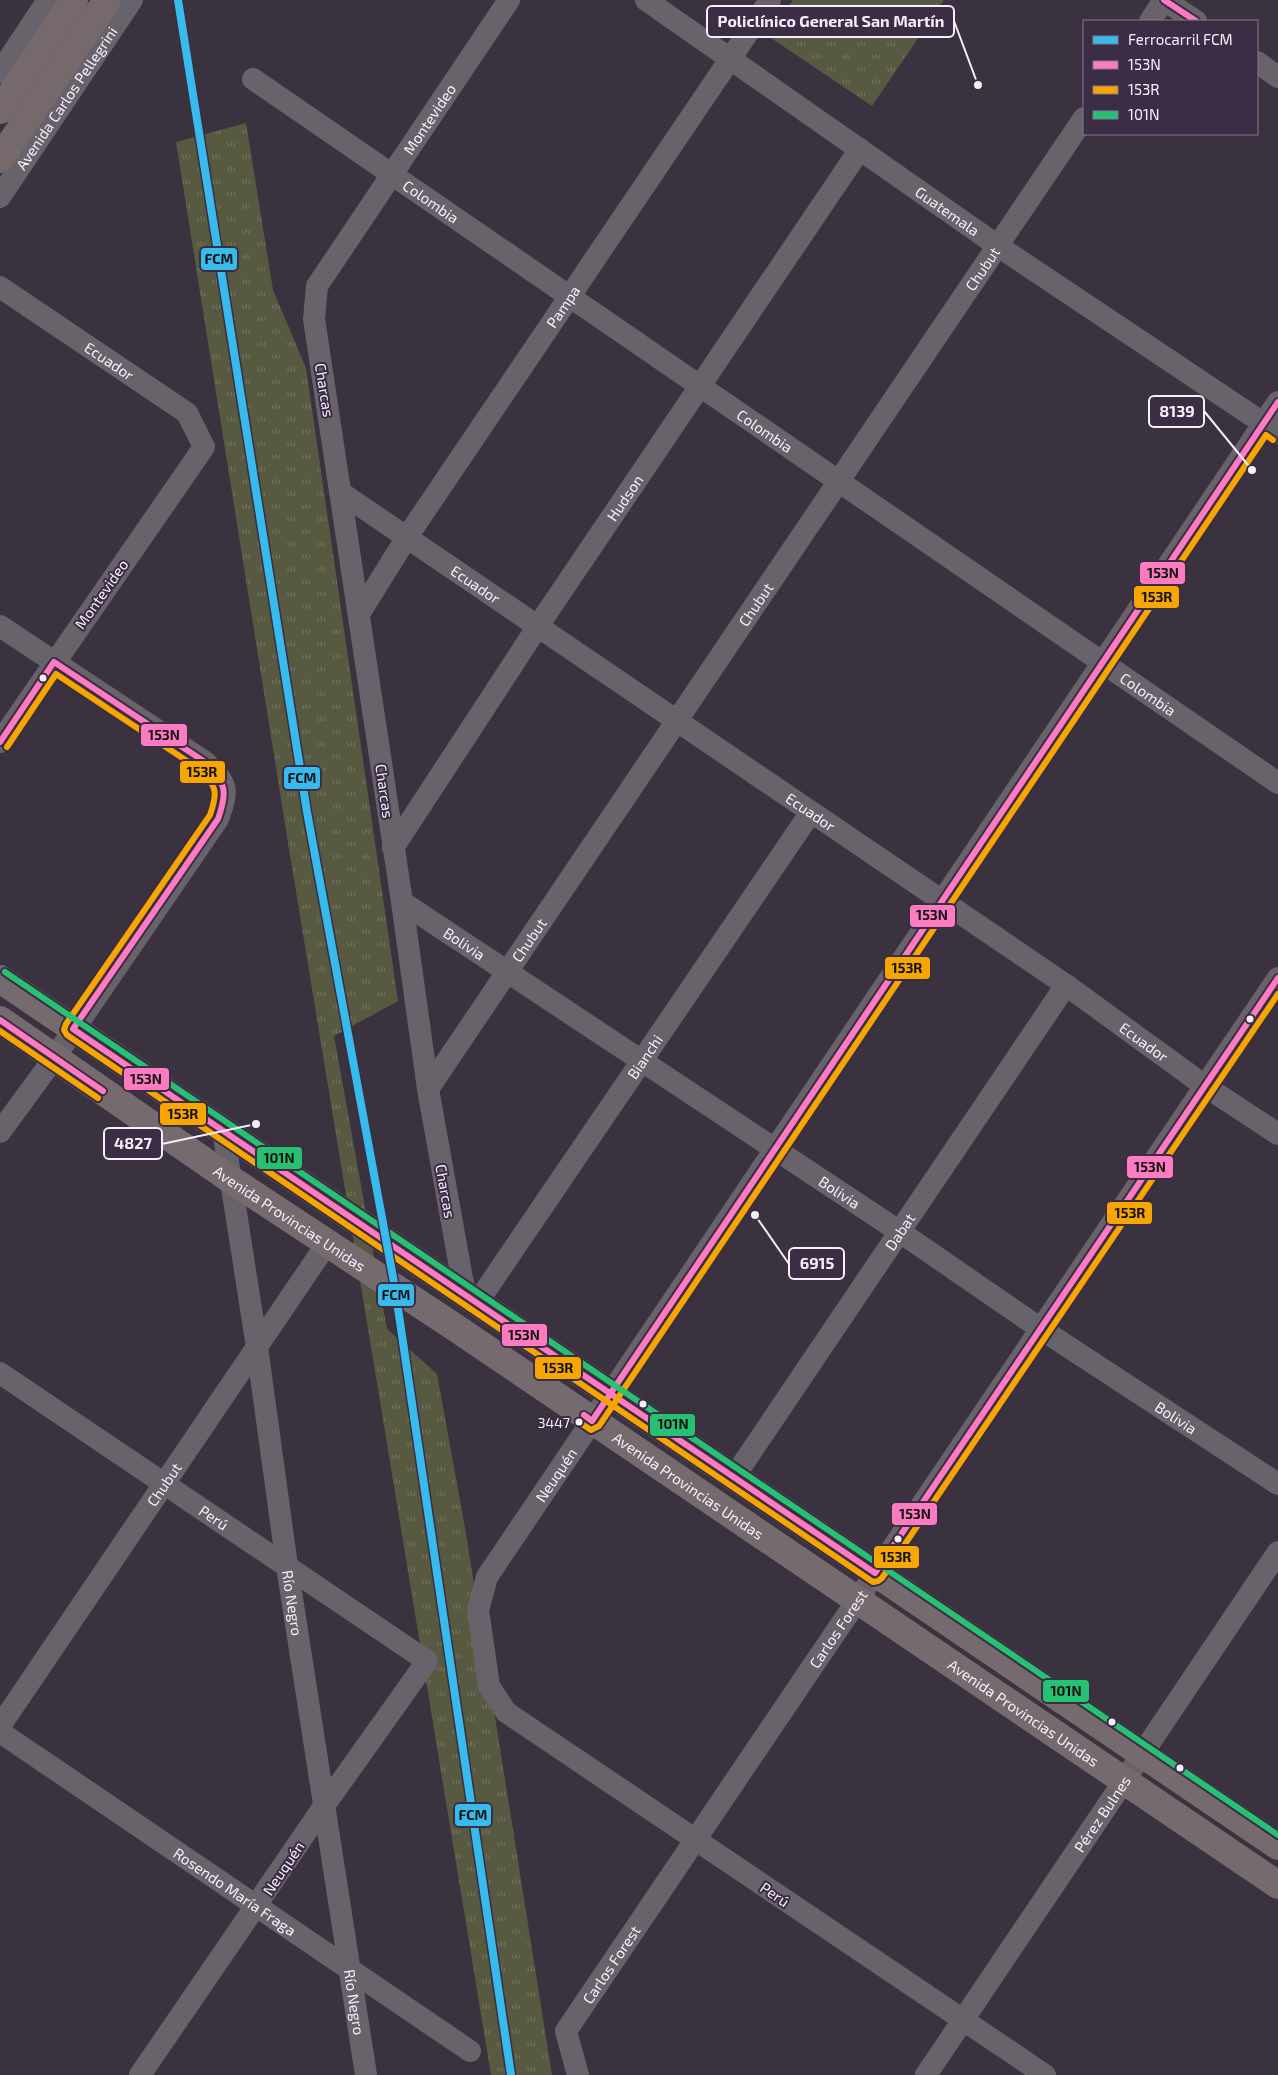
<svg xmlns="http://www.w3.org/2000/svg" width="1278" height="2075" viewBox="0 0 1278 2075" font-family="'Exo 2',sans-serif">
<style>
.grass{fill:url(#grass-tufts)}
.garden{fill:#585941}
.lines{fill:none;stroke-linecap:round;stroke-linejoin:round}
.minor{stroke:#68626b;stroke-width:22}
.major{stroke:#756b6f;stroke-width:28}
.highway{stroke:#75696c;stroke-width:28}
.bus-1-casing{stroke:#3b2d44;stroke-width:10}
.bus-2-casing{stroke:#3b2d44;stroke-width:10}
.bus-3-casing{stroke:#3b2d44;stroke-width:10}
.bus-1{stroke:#fe7ac1;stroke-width:6}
.bus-2{stroke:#f7a600;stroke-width:6}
.bus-3{stroke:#26c172;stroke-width:6}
.rail-1-casing{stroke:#3b2d44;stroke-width:11}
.rail-1{stroke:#37bbed;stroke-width:8}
.bus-dot{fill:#f7eefc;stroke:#3b2d44;stroke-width:2}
.labels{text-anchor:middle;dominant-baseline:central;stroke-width:4;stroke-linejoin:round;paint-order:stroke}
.bus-label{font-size:14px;fill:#f7eefc;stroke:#3b2d44;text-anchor:end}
.street-label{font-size:15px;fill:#f7eefc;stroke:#3b2d44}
.leader{fill:none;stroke:#f7eefc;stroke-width:2}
.callout-dot{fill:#f7eefc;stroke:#3b2d44;stroke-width:2}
.callout{fill:#3b2d44;stroke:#f7eefc;stroke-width:2}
.callout-label{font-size:16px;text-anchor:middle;font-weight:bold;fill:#f7eefc}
.line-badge{stroke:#3b2d44;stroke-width:2}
.pale-badge-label{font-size:14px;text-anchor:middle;font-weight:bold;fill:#111}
</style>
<defs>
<pattern id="grass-tufts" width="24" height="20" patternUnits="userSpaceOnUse" patternTransform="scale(1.25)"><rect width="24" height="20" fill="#585941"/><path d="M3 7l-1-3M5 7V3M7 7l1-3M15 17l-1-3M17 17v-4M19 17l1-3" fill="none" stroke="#71715d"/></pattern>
</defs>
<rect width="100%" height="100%" fill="#3a323f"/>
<g class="grass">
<polygon points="793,0 944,0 872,106 768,36"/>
<polygon points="246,123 273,290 306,368 398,1001 334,1036 387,1329 437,1374 465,1528 552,2075 491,2075 289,849 176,142"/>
</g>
<polygon class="garden" points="869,0 921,0 904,24"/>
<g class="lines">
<g class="minor">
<path id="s1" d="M646,0L998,246L1278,433"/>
<polyline points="1164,0 1196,21"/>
<polyline points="1150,21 1164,0"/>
<polyline points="1257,62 1278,77"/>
<polyline points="0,72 48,0"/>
<path id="s2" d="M253,79L1278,783"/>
<path id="s3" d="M0,197L132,0"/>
<path id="s4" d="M0,287L187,413L204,447L0,742"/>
<path id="s5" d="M340,492L1066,985L1205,1086L1278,1134"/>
<path id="s6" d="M359,614L407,537L770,0"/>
<path d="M0,626L205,762C228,784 229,789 218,819L55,1057L0,1132"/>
<path id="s7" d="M393,848L538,626L860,149"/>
<path id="s8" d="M402,902L900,1232L1041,1329L1278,1484"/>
<path id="s9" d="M428,1089L1084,118"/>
<path id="s10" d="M223,1130L257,1347L287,1566L366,2075"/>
<path id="s11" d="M465,1295L428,1089L402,902L314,319L317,286L509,0"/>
<path id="s12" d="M477,1303L811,812"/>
<path id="s13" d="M0,1373L427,1661L324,1806L140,2075"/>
<path id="s14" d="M734,1477L1066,985"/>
<path id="s15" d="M0,1726L328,1242"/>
<path id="s16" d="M0,1732L470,2051"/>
<path id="s17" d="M578,2075L566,2031L1278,978"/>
<path id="s18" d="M926,2075L1278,1552"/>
<path id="s19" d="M1045,2075L506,1712L489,1686L478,1610L487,1577L1278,402"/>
</g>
<g class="major">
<polyline points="0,979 1278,1846"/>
<path id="s20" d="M0,1020L230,1179L453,1326L1278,1885"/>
</g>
<g class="highway">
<polyline points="0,110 74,0"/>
<polyline points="0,159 107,0"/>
</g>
<g class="bus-1-casing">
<g id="bus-1">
<polyline points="1164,0 1196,21"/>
<path d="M0,742L54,662L205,762C226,783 228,791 218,819L73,1029L875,1573L1278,978"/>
<polyline points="0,1020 103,1091"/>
<polyline points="584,1415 592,1421 1278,402"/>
</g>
</g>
<g class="bus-2-casing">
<g id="bus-2">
<path d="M7,747L56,674L199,769C217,786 218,792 210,815L66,1024L64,1030L67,1035L873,1582L878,1581L882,1578L1278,994"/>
<polyline points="0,1031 98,1098"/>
<polyline points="579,1422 591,1430 599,1426 1266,435 1273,440"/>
</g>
</g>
<g class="bus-3-casing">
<polyline id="bus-3" points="5,972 1278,1835"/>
</g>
<use href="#bus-1" class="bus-1"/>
<use href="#bus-2" class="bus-2"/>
<use href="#bus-3" class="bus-3"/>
<g class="rail-1-casing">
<polyline id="rail-1" points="178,0 307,812 395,1288 511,2075"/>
</g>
<use href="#rail-1" class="rail-1"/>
</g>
<g class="bus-dot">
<circle cx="43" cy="678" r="4.5"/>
<circle cx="1250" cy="1019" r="4.5"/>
<circle cx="643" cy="1404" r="4.5"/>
<circle cx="579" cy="1422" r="4.5"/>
<circle cx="898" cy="1539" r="4.5"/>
<circle cx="1112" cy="1722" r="4.5"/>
<circle cx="1180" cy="1768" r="4.5"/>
</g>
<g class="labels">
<g class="bus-label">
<text x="570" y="1422">3447</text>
</g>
<g class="street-label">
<text stroke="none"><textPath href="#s3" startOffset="119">Avenida Carlos Pellegrini</textPath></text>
<text stroke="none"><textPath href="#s11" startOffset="1222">Montevideo</textPath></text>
<text stroke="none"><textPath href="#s2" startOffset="216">Colombia</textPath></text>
<text stroke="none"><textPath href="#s1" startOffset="368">Guatemala</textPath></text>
<text stroke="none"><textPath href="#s9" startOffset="990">Chubut</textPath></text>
<text stroke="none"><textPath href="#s6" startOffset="369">Pampa</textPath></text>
<text stroke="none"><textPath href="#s4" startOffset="132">Ecuador</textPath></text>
<text transform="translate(325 390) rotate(81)">Charcas</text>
<text stroke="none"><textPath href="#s2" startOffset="621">Colombia</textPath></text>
<text stroke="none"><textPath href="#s7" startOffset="420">Hudson</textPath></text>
<text stroke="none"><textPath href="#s5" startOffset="164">Ecuador</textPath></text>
<text transform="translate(101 594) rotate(-55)">Montevideo</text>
<text stroke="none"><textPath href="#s9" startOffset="585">Chubut</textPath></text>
<text stroke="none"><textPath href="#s2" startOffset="1086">Colombia</textPath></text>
<text transform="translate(385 791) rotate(82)">Charcas</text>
<text stroke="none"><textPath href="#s5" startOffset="569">Ecuador</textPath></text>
<text stroke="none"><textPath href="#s9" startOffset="180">Chubut</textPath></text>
<text stroke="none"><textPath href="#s8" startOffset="75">Bolivia</textPath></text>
<text stroke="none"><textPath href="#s5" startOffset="974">Ecuador</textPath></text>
<text stroke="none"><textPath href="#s12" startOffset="298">Bianchi</textPath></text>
<text transform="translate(446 1191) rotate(80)">Charcas</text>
<text stroke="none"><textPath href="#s8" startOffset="525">Bolivia</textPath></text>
<text stroke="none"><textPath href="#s20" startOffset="351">Avenida Provincias Unidas</textPath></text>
<text stroke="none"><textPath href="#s14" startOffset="296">Dabat</textPath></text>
<text stroke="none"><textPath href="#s8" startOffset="930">Bolivia</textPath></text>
<text stroke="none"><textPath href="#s19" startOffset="915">Neuquén</textPath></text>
<text stroke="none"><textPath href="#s15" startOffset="292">Chubut</textPath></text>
<text stroke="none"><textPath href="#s20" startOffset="831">Avenida Provincias Unidas</textPath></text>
<text stroke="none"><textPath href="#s13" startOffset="258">Perú</textPath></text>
<text stroke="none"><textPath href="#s10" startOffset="478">Río Negro</textPath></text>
<text stroke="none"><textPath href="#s17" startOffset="531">Carlos Forest</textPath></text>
<text stroke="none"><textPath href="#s20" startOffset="1236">Avenida Provincias Unidas</textPath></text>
<text stroke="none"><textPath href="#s18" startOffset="315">Pérez Bulnes</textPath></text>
<text transform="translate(283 1868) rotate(-56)">Neuquén</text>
<text stroke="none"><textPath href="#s16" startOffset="284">Rosendo María Fraga</textPath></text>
<text transform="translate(775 1894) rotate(34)">Perú</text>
<text stroke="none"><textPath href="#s17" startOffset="126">Carlos Forest</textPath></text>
<text stroke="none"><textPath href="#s10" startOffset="882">Río Negro</textPath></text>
</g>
</g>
<path class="leader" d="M978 85L954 21M1252 470L1204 411M256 1124L162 1144M755 1215L789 1264"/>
<g class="callout-dot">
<circle cx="978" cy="85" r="5"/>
<circle cx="1252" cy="470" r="5"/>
<circle cx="256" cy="1124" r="5"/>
<circle cx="755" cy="1215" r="5"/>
</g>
<g class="callout">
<rect x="707" y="6" width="247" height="31" rx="5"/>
<rect x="1149" y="396" width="55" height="31" rx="5"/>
<rect x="104" y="1128" width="58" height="31" rx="5"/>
<rect x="789" y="1248" width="55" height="31" rx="5"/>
</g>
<g class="callout-label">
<text x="831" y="27">Policlínico General San Martín</text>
<text x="1177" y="417">8139</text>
<text x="133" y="1149">4827</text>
<text x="817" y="1269">6915</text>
</g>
<g class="line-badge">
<rect x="200" y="247" width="38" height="24" rx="5" fill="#37bbed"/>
<rect x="1139" y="561" width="47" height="24" rx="5" fill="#fe7ac1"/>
<rect x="1133" y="585" width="47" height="24" rx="5" fill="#f7a600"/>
<rect x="140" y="723" width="48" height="24" rx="5" fill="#fe7ac1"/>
<rect x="179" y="760" width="47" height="24" rx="5" fill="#f7a600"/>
<rect x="283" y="766" width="38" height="24" rx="5" fill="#37bbed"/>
<rect x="909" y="904" width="47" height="24" rx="5" fill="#fe7ac1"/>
<rect x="884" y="956" width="47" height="24" rx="5" fill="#f7a600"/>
<rect x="123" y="1067" width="47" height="24" rx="5" fill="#fe7ac1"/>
<rect x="159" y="1102" width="48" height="24" rx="5" fill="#f7a600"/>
<rect x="256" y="1146" width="47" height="24" rx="5" fill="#26c172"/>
<rect x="1126" y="1155" width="48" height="24" rx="5" fill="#fe7ac1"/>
<rect x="1106" y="1201" width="47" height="24" rx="5" fill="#f7a600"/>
<rect x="377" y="1283" width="38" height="24" rx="5" fill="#37bbed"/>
<rect x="501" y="1323" width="47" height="24" rx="5" fill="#fe7ac1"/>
<rect x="534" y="1356" width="48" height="24" rx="5" fill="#f7a600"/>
<rect x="649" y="1413" width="47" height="24" rx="5" fill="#26c172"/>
<rect x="891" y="1502" width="47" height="24" rx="5" fill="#fe7ac1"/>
<rect x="873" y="1545" width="47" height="24" rx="5" fill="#f7a600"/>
<rect x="1042" y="1679" width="48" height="24" rx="5" fill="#26c172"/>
<rect x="454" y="1803" width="38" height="24" rx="5" fill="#37bbed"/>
</g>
<g class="pale-badge-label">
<text x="219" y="264">FCM</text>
<text x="1163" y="578">153N</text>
<text x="1157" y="602">153R</text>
<text x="164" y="740">153N</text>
<text x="202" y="777">153R</text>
<text x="302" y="783">FCM</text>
<text x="932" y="920">153N</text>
<text x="907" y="973">153R</text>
<text x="146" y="1084">153N</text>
<text x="183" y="1119">153R</text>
<text x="279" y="1163">101N</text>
<text x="1150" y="1172">153N</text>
<text x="1130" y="1218">153R</text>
<text x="396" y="1300">FCM</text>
<text x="524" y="1340">153N</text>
<text x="558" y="1373">153R</text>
<text x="673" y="1429">101N</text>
<text x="915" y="1519">153N</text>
<text x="896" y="1562">153R</text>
<text x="1066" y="1696">101N</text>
<text x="473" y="1820">FCM</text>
</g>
<rect x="1083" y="20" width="175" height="115" fill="#3b2d44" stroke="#867a8e"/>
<rect x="1093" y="36" width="25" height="8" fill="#37bbed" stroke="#867a8e"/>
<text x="1128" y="45" font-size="15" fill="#f7eefc">Ferrocarril FCM</text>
<rect x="1093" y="61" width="25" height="8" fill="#fe7ac1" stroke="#867a8e"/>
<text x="1128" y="70" font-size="15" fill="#f7eefc">153N</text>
<rect x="1093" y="86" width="25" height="8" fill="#f7a600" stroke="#867a8e"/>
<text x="1128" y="95" font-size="15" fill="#f7eefc">153R</text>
<rect x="1093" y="111" width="25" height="8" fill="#26c172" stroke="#867a8e"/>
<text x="1128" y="120" font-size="15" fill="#f7eefc">101N</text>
</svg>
